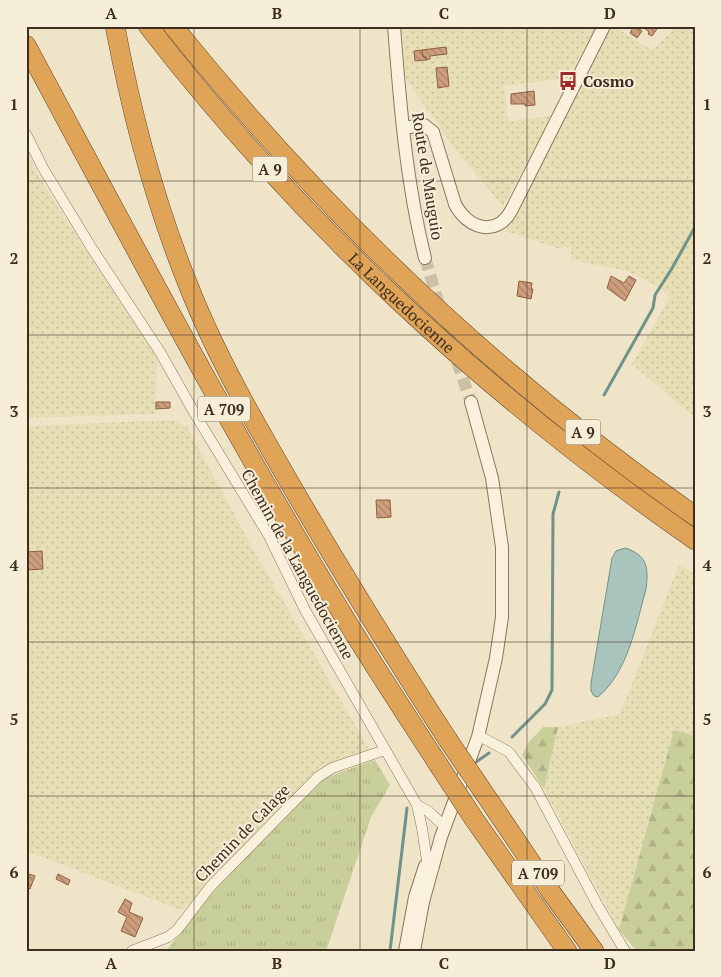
<svg xmlns="http://www.w3.org/2000/svg" width="721" height="977" viewBox="0 0 721 977" font-family="'PT Serif',serif">
<style>
.farmland{fill:url(#farmland-dots)}
.grass{fill:url(#grass-tufts)}
.forest{fill:url(#forest-firs)}
.water{fill:#a9c4bc;stroke:#6f938a}
.lines{fill:none;stroke-linecap:round;stroke-linejoin:round}
.stream{stroke:#6f938a;stroke-width:3}
.building{fill:url(#building-back-hatch);stroke:#8d5f41}
.tertiary-tunnel{stroke:#ccc0a6;stroke-width:12;stroke-dasharray:12 6;stroke-linecap:butt}
.minor-casing{stroke:#8d765c;stroke-width:11}
.tertiary-casing{stroke:#8d765c;stroke-width:14}
.motorway-casing{stroke:#5b4430;stroke-width:20}
.minor{stroke:#faf1dc;stroke-width:10}
.tertiary{stroke:#faf1dc;stroke-width:12}
.motorway{stroke:#e0a458;stroke-width:19}
.motorway-bridge-casing{stroke:#5b4430;stroke-width:20;stroke-linecap:butt}
.motorway-bridge{stroke:#e0a458;stroke-width:19}
.grid{fill:none;stroke:#3d2e20;stroke-width:1;stroke-opacity:0.55}
.labels{text-anchor:middle;dominant-baseline:central;stroke-width:4;stroke-linejoin:round;paint-order:stroke}
.shield{fill:#f7eed8;stroke:#756857;stroke-width:1}
.shield-label{font-size:15px;font-weight:bold;fill:#3d2e20}
.poi-label{font-size:16px;font-weight:bold;fill:#3d2e20;stroke:#f7eed8;text-anchor:start}
.street-label{font-size:16px;fill:#3d2e20;stroke:#f7eed8}
.neatline{fill:none;stroke:#3d2e20;stroke-width:2}
.grid-label{font-size:16px;text-anchor:middle;font-weight:bold;fill:#3d2e20}
</style>
<defs>
<pattern id="farmland-dots" width="8" height="8" patternUnits="userSpaceOnUse" patternTransform="scale(1.25)"><rect width="8" height="8" fill="#e6deb5"/><path d="M2 2h.1M6 6h.1" fill="none" stroke="#c6bf9b" stroke-width="1.8" stroke-linecap="round"/></pattern>
<pattern id="grass-tufts" width="24" height="20" patternUnits="userSpaceOnUse" patternTransform="scale(1.25)"><rect width="24" height="20" fill="#c9cf9b"/><path d="M3 7l-1-3M5 7V3M7 7l1-3M15 17l-1-3M17 17v-4M19 17l1-3" fill="none" stroke="#aeb285"/></pattern>
<pattern id="forest-firs" width="22" height="20" patternUnits="userSpaceOnUse" patternTransform="scale(1.25)"><rect width="22" height="20" fill="#c9cf9b"/><path d="M5 1l3.5 6h-7zM16 11l3.5 6h-7z" fill="#aeb285"/></pattern>
<pattern id="building-back-hatch" width="6" height="6" patternUnits="userSpaceOnUse" patternTransform="scale(1.25)"><rect width="6" height="6" fill="#cf9f7d"/><path d="M-1 5l2 2M0 0l6 6M5-1l2 2" fill="none" stroke="#a98266"/></pattern>
</defs>
<rect width="100%" height="100%" fill="#f0e4c8"/>
<g class="farmland">
<polygon points="402,26 596,26 568,78 504,86 508,121 552,116 503,206 457,152 406,79"/>
<polygon points="607,26 614,26 652,50 677,26 695,26 695,418 632,364 670,297 660,288 628,271 571,260 571,247 557,248 506,231"/>
<polygon points="26,149 38,175 88,254 157,358 156,414 26,418"/>
<polygon points="174,420 187,427 253,549 369,749 320,767 194,902 181,910 26,851 26,426"/>
<polygon points="679,565 695,574 695,736 674,731 619,930 544,789 558,727 620,714"/>
</g>
<polygon class="grass" points="375,760 390,785 371,817 326,951 166,951 228,873 324,778"/>
<g class="forest">
<polygon points="543,727 558,727 544,789 522,755 529,742"/>
<polygon points="674,730 695,736 695,939 692,951 637,951 619,930"/>
</g>
<path class="water" d="M625,548C647,555 649,567 646,589C636,625 628,672 598,697L594,696L591,691V683L612,558L616,551Z"/>
<g class="lines">
<g class="stream">
<polyline points="604,395 653,308 655,295 671,270 695,227"/>
<polyline points="512,737 545,704 552,690 553,514 559,492"/>
<polyline points="476,762 489,753"/>
<polyline points="390,951 407,808"/>
</g>
</g>
<g class="building">
<polygon points="634,26 642,31 637,38 630,33"/>
<polygon points="637,26 659,26 652,36 648,34 649,32 643,27 642,29"/>
<polygon points="446,47 447,54 430,56 430,59 426,60 426,57 423,57 422,50"/>
<polygon points="422,50 423,57 426,57 426,60 415,61 414,51"/>
<polygon points="447,67 449,86 438,88 436,68"/>
<polygon points="534,91 535,105 525,106 525,104 511,104 511,94"/>
<polygon points="611,276 624,283 629,276 636,280 625,301 607,288"/>
<polygon points="519,281 532,283 531,289 533,289 531,299 517,296"/>
<polygon points="156,402 170,402 170,408 156,409"/>
<polygon points="376,500 390,500 391,517 377,518"/>
<polygon points="42,551 43,569 26,570 26,552"/>
<polygon points="26,873 35,876 30,889 28,888 26,892"/>
<polygon points="58,874 70,880 68,885 56,879"/>
<polygon points="125,899 132,903 129,912 143,918 135,937 121,931 127,917 118,912"/>
</g>
<g class="lines">
<polyline class="tertiary-tunnel" points="425,258 451,344 471,402"/>
<g class="minor-casing">
<g id="minor">
<polyline points="26,134 43,168 91,247 160,352 195,414 269,536 305,610 417,805 422,828 427,861"/>
<polyline points="478,737 483,738 509,752 535,787 598,906 625,951"/>
<polyline points="417,805 428,811 445,827"/>
<polyline points="132,951 168,937 177,930 210,887 318,777 332,768 385,750"/>
</g>
</g>
<g class="tertiary-casing">
<g id="tertiary">
<path d="M394,26C400,104 406,182 425,258"/>
<path d="M403,128L424,125L433,132L455,204C467,228 496,238 511,211L604,26"/>
<polyline points="405,951 415,897 425,866"/>
<polyline points="414,951 423,902 441,837 478,737 496,658 502,617 502,547 492,478 471,402"/>
</g>
</g>
<g class="motorway-casing">
<g id="motorway">
<path d="M115,26C132,116 154,201 189,287C217,358 256,425 295,492C344,576 395,658 448,740"/>
<path id="s1" d="M148,26C301,224 489,397 695,540"/>
<path d="M173,26C323,212 499,379 695,516"/>
<path d="M26,45C130,238 232,433 346,620C376,669 407,716 438,764"/>
<polyline points="484,793 551,892 594,951"/>
<polyline points="474,819 567,951"/>
</g>
</g>
<use href="#minor" class="minor"/>
<use href="#tertiary" class="tertiary"/>
<use href="#motorway" class="motorway"/>
<g class="motorway-bridge-casing">
<g id="motorway-bridge">
<polyline points="448,740 484,793"/>
<polyline points="438,764 474,819"/>
</g>
</g>
<use href="#motorway-bridge" class="motorway-bridge"/>
</g>
<path class="grid" d="M194,26V951M360,26V951M527,26V951M26,181H695M26,335H695M26,488H695M26,642H695M26,796H695"/>
<defs>
<g id="bus-bare" transform="scale(1.5)"><path d="M-5-6H5V4H4V6H2V4H-2V6H-4V4H-5ZM-3.5-4V0h7V-4ZM-3.5 1.2v1.5H-2V1.2ZM2 1.2v1.5H3.5V1.2Z" fill="#9e2a2b" stroke="#f7eed8" stroke-width="2.5" paint-order="stroke"/></g>
</defs>
<g fill-rule="evenodd">
<use href="#bus-bare" x="568" y="81"/>
</g>
<g class="labels">
<g class="shield">
<rect x="252.5" y="156.5" width="35" height="25" rx="4"/>
<rect x="198" y="396.5" width="52" height="25" rx="4"/>
<rect x="565.5" y="419.5" width="35" height="25" rx="4"/>
<rect x="512" y="860.5" width="52" height="25" rx="4"/>
</g>
<g class="shield-label">
<text x="270" y="169">A 9</text>
<text x="224" y="409">A 709</text>
<text x="583" y="432">A 9</text>
<text x="538" y="873">A 709</text>
</g>
<g class="poi-label">
<text x="583" y="81">Cosmo</text>
</g>
<g class="street-label">
<text transform="translate(428 176) rotate(81)">Route de Mauguio</text>
<text stroke="none"><textPath href="#s1" startOffset="376">La Languedocienne</textPath></text>
<text transform="translate(298 564) rotate(61)">Chemin de la Languedocienne</text>
<text transform="translate(242 833) rotate(-46)">Chemin de Calage</text>
</g>
</g>
<rect width="721" height="977" fill="none" stroke="#f7eed8" stroke-width="55"/>
<rect x="28" y="28" width="666" height="922" class="neatline"/>
<g class="grid-label">
<text x="111" y="19">A</text>
<text x="277" y="19">B</text>
<text x="444" y="19">C</text>
<text x="610" y="19">D</text>
<text x="14" y="110">1</text>
<text x="707" y="110">1</text>
<text x="14" y="264">2</text>
<text x="707" y="264">2</text>
<text x="14" y="417">3</text>
<text x="707" y="417">3</text>
<text x="14" y="571">4</text>
<text x="707" y="571">4</text>
<text x="14" y="725">5</text>
<text x="707" y="725">5</text>
<text x="14" y="878">6</text>
<text x="707" y="878">6</text>
<text x="111" y="969">A</text>
<text x="277" y="969">B</text>
<text x="444" y="969">C</text>
<text x="610" y="969">D</text>
</g>
</svg>
